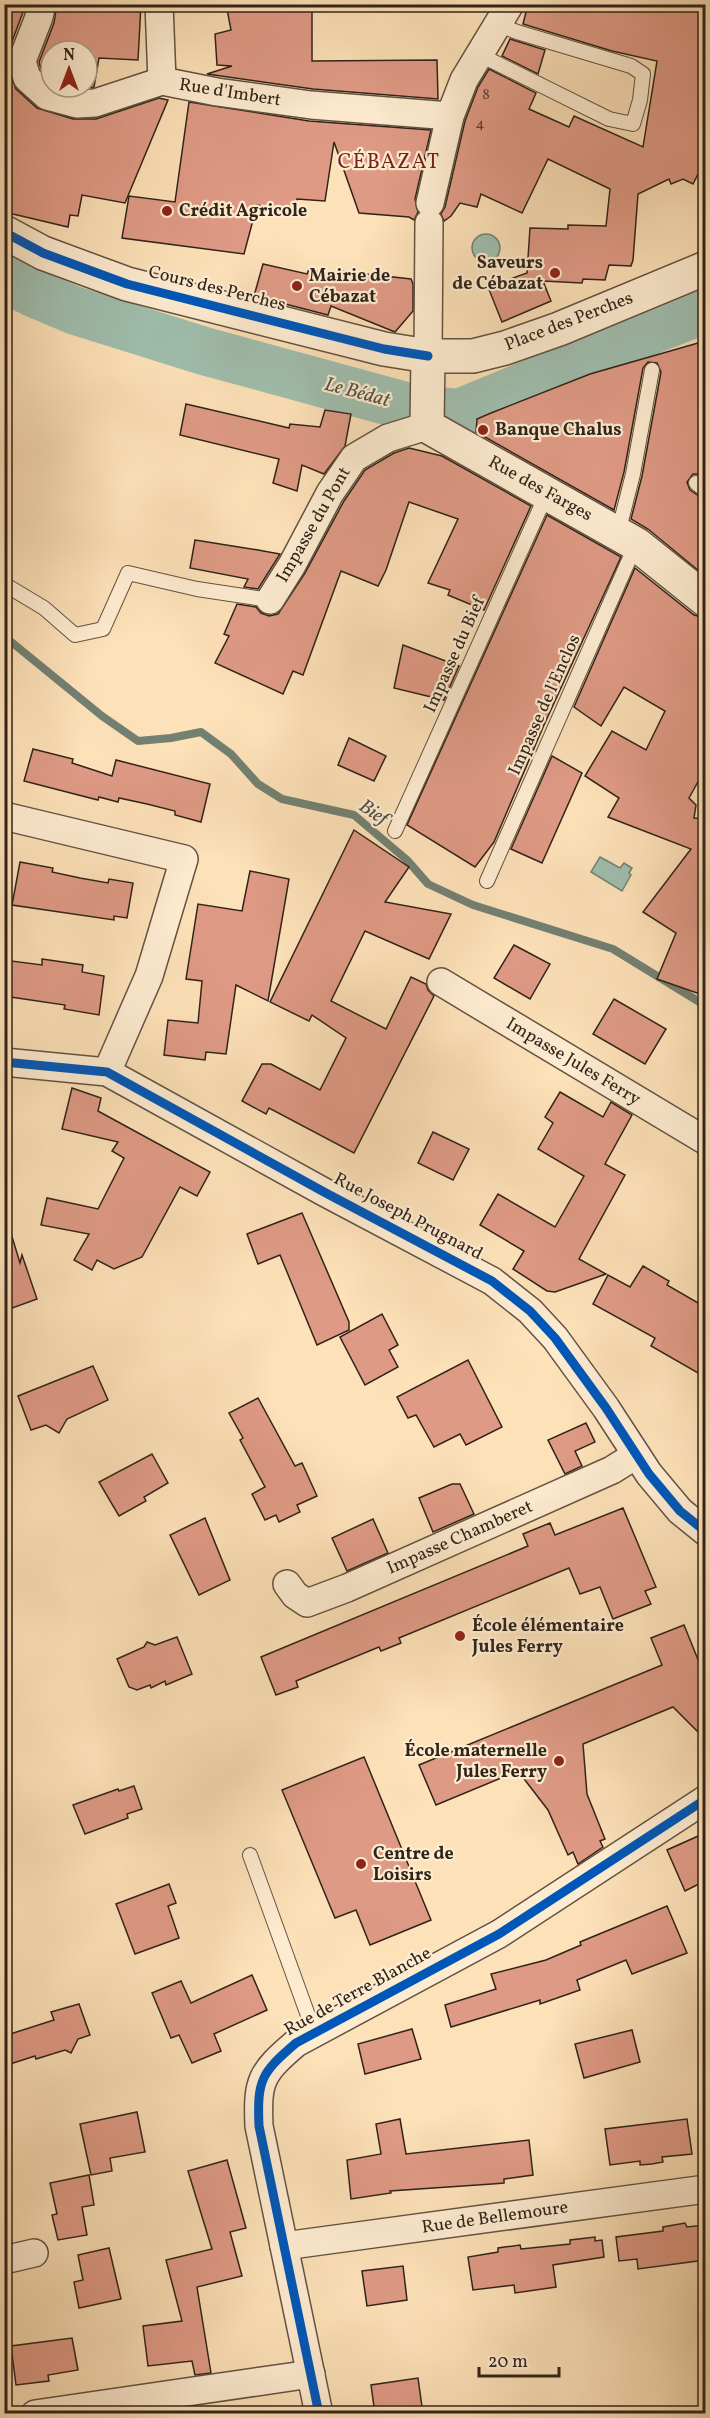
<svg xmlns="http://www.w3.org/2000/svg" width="710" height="2418" viewBox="0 0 710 2418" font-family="Vollkorn,serif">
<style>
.water{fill:#9fbeae;stroke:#738072;stroke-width:1.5}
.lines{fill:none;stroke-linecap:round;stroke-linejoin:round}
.stream{stroke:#738072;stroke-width:8}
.river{stroke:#9fbeae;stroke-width:48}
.building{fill:#df9a85;stroke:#302319;stroke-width:1.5}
.service-casing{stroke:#635241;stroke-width:16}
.minor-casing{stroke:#635241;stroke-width:30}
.tertiary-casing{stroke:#635241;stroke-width:36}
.service{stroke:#feecd1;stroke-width:14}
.minor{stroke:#feecd1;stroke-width:27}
.tertiary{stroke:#feecd1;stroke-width:33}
.cycleway-casing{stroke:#feecd1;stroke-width:13}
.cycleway{stroke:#0057b8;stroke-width:9}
.poi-dot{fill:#8f2418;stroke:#feecd1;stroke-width:2}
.labels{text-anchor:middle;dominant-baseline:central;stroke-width:4.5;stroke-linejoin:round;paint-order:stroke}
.number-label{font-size:15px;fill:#5c4134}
.street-label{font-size:18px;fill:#302319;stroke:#feecd1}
.poi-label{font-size:18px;font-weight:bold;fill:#302319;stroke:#feecd1;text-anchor:start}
.water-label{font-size:20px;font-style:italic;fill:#515246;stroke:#feecd1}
.quarter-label{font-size:21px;letter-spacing:1.5px;fill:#7a1f14;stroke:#feecd1}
</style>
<rect width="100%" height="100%" fill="#fde1b8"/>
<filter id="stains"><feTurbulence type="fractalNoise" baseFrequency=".00333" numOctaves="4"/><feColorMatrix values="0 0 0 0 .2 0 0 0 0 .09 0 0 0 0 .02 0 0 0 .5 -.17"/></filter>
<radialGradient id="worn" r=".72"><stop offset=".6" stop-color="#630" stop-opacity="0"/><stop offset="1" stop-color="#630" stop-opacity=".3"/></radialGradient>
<g class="water">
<circle cx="486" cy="248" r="14"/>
<polygon points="600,857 620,868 624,863 632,868 629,873 631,875 622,891 591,872"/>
</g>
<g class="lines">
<polyline class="stream" points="4,636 102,716 138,741 171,738 201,732 231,754 258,784 282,799 354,815 407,860 428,884 473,905 613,949 706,1006"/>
<polyline class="river" points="4,278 33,293 73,310 204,351 416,409 459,413 587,360 645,333 706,309"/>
</g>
<g class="building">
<polygon points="4,4 26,4 7,55 7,65 16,89 37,108 73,119 96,119 159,98 168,100 125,203 82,195 78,216 70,215 68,227 13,214 4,210"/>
<polygon points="57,4 141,4 138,60 99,58 94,87 79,88 74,87 87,87 87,51 51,51 51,78 41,69 39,62 54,23"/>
<polygon points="226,4 312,4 312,61 437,60 438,99 313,89 207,74 232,66 217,65 215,34 231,30"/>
<polygon points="528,4 705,4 705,160 693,184 683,179 671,184 669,179 638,194 633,260 631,266 609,265 605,280 583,279 582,283 543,281 551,301 502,322 488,287 527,273 530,228 568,229 568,225 606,226 610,189 548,159 522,213 481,194 477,207 460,203 451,216 444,221 441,214 445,207 465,121 478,87 489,69 536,93 529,109 569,127 574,116 643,147 657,61 612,51 523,24"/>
<polygon points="510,39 545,50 538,74 502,56"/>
<polygon points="189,102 309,121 431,130 415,199 418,212 414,220 409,217 359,213 334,142 325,201 297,199 295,211 257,205 244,254 122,238 129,196 175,202"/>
<polygon points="263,264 307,274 309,269 339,276 340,271 411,279 413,284 413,311 395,332 331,306 328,315 254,296"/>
<polygon points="705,341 705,479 698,474 693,474 687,482 690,490 705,500 705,576 648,529 631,519 642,476 661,372 657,363 648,362 643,368 624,472 614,510 476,432 477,419 491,413 590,374"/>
<polygon points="186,404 289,428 290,424 320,427 325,410 351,414 345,446 324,474 302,465 297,491 273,483 279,459 180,435"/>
<polygon points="409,448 442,456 531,506 484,610 448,595 450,590 428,583 458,519 409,502 386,570 378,586 341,571 303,675 293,671 283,694 215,663 229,636 224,634 237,604 256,607 261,613 269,616 278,614 305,573 344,501 365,470 394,453"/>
<polygon points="547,515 621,557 544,725 494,842 475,867 407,825"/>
<polygon points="195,540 258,550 280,554 258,589 244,587 248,579 190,568"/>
<polygon points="635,568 694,615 705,618 705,769 689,798 696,805 694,818 705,819 705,978 700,994 657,979 676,933 643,912 691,849 608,817 619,798 585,776 612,731 646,750 665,711 624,687 601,726 574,707"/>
<polygon points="403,645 459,666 444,700 394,688"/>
<polygon points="349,738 386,756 374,781 338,765"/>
<polygon points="33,749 73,759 72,763 112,776 116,760 210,784 201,822 175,815 175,811 147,804 119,798 118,802 99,797 98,800 24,781"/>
<polygon points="552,756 582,773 542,863 511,849"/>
<polygon points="354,830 409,867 385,902 451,914 429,959 365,931 331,1001 386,1029 411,977 426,984 428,990 434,996 354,1153 269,1108 266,1114 242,1101 262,1064 271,1064 320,1090 346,1038 312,1015 309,1021 270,1002"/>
<polygon points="20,862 53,868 52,872 80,878 108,883 109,879 133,883 127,918 114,916 114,920 12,905"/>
<polygon points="250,871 289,879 268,1001 236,985 226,1054 206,1052 205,1060 164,1055 168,1020 198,1023 202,981 186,979 198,904 242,911"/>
<polygon points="514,945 550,964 530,999 494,978"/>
<polygon points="42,959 83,965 82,972 104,976 99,1015 64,1009 65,1005 4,996 4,960 42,965"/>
<polygon points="614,999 666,1029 645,1064 593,1034"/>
<polygon points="72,1088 101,1098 98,1111 210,1172 197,1196 180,1187 142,1257 114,1269 97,1260 92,1270 74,1260 89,1234 41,1225 47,1198 98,1209 124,1158 112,1151 118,1142 62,1129"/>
<polygon points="560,1092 603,1117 611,1102 632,1115 605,1164 625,1175 579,1259 606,1274 555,1292 547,1291 513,1269 524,1251 480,1225 498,1194 555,1227 584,1176 538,1149 553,1123 545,1117"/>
<polygon points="433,1132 469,1149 453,1180 418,1163"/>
<polygon points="302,1213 349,1322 349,1330 317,1345 280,1255 258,1264 247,1234"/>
<polygon points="10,1230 20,1263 22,1255 37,1299 4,1311 4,1231"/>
<polygon points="643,1266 669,1281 667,1285 705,1307 705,1377 651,1346 655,1338 593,1304 608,1275 630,1287"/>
<polygon points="382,1314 398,1345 389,1350 398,1367 365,1385 340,1337"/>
<polygon points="468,1360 502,1427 466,1445 460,1434 434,1447 416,1415 408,1418 397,1397"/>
<polygon points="93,1366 108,1400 67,1419 59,1433 46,1425 31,1430 18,1396"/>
<polygon points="258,1398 295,1466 302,1463 317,1496 297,1505 300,1512 279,1522 276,1515 265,1520 252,1494 265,1487 240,1440 243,1438 229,1413"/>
<polygon points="586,1423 595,1442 575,1451 582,1466 565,1474 548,1440"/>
<polygon points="152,1454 168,1483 144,1497 146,1501 119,1516 99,1482"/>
<polygon points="452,1484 460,1484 474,1514 433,1532 419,1498"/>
<polygon points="623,1508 656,1587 645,1591 651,1604 613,1619 600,1587 580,1594 569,1568 399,1638 401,1643 381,1651 379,1647 296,1681 298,1687 276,1695 261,1657 528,1546 523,1534 550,1523 555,1535"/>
<polygon points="205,1518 230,1580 199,1595 170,1535"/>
<polygon points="373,1519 388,1553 347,1571 332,1538"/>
<polygon points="684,1625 705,1677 705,1739 673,1707 583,1744 587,1794 605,1839 600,1841 603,1847 578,1864 573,1852 568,1855 548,1810 518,1771 436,1805 419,1765 662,1665 651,1638"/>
<polygon points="177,1637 192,1674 166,1685 165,1681 151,1688 150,1685 137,1690 129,1687 117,1659 144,1647 147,1642 155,1645"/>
<polygon points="364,1757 431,1920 370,1945 356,1910 335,1918 282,1790"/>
<polygon points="134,1786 142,1809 127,1814 128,1818 85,1834 73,1805 118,1789 119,1791"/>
<polygon points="705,1833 705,1881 685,1891 667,1850"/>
<polygon points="169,1884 176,1903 168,1906 179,1938 135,1954 116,1904"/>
<polygon points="667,1906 687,1953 632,1974 626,1960 577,1980 580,1990 540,2004 540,2000 451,2027 445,2005 496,1989 491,1974 546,1960 581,1945 580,1942"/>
<polygon points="252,1975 267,2010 214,2034 221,2051 192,2063 179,2035 171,2038 152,1993 181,1981 191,2003"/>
<polygon points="79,2004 90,2035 78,2039 71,2053 65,2050 36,2059 35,2056 4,2066 4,2036 54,2020 51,2012"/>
<polygon points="412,2029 421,2059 365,2074 358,2044"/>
<polygon points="632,2030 640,2062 584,2078 575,2044"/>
<polygon points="137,2112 145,2152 110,2158 112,2171 91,2175 80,2124"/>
<polygon points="400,2119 406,2154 529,2140 533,2175 504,2179 504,2183 492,2184 390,2191 391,2193 351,2199 347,2160 381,2154 376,2124"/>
<polygon points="687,2119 692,2154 662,2157 663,2162 652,2164 640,2165 640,2161 610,2165 605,2129"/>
<polygon points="227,2160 246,2228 230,2232 242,2276 197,2287 211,2373 195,2375 192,2361 148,2366 143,2326 182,2321 166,2260 212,2249 188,2171"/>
<polygon points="89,2175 94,2205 82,2207 87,2235 58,2240 52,2215 57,2214 50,2183"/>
<polygon points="685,2223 687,2227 705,2225 705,2260 638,2269 637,2259 619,2261 616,2237 663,2231 663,2227"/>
<polygon points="595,2237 595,2241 602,2240 604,2257 553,2265 556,2287 515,2293 514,2285 473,2290 468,2257 498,2252 498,2248 520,2245 521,2249 570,2244 570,2240"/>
<polygon points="109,2248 121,2299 79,2308 74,2282 83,2280 78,2255"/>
<polygon points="403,2266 407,2300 367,2306 362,2271"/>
<polygon points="72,2338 78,2370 48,2375 49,2381 16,2385 11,2346"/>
<polygon points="418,2378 423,2414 375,2414 371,2385"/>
</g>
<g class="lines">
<g class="service-casing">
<g id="service">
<polyline points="478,54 609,119 633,124 640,100 643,74 631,66 517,32 497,24"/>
<polyline points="696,483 706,491"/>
<polyline points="618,533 633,474 652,370"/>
<polyline points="4,584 44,608 75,635 103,629 128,573 197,589 270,600"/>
<polyline points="395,831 547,493"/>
<polyline points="487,881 636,544"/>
<polyline points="250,1855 314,2032"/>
</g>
</g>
<g class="minor-casing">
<g id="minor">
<polyline points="42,4 39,17 22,61 27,78 47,96 77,104 95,103 162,81 217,92 311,105 450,116"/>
<polyline points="159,4 162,81"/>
<polyline points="430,203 450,116 464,80 510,4"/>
<polyline points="428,356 429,223"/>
<polyline points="270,600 292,565 330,493 354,458 388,438 427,426"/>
<polyline points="4,816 184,859 149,976 107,1072"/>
<polyline points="441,982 706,1141"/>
<polyline points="4,1062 107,1072 324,1192 492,1281 530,1311 555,1338 606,1408 649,1474 680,1511 706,1532"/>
<polyline points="287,1584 295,1595 307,1603 347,1588 612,1470 636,1455"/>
<polyline points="284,2246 706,2189"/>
<polyline points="4,2260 34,2253"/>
<polyline points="35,2414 311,2374"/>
<path d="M319,2414L259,2126C257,2080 261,2073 296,2043L499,1934L706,1799"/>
</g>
</g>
<g class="tertiary-casing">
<g id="tertiary">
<polyline points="4,232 43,253 127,284 384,349 428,356 473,356 505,348 559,329 706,268"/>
<polyline points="428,356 427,426 636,544 706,600"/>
</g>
</g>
<use href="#service" class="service"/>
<use href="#minor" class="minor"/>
<use href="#tertiary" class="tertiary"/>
<g class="cycleway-casing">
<g id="cycleway">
<polyline points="4,232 43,253 127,284 384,349 428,356"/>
<polyline points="4,1062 107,1072 324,1192 492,1281 530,1311 555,1338 606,1408 649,1474 680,1511 706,1532"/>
<path d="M319,2414L259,2126C257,2080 261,2073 296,2043L499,1934L706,1799"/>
</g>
</g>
<use href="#cycleway" class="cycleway"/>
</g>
<g class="poi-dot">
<circle cx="167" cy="211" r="6"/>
<circle cx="555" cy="273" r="6"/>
<circle cx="297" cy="286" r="6"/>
<circle cx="483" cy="430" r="6"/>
<circle cx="460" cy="1636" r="6"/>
<circle cx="559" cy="1761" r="6"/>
<circle cx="361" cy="1864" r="6"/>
</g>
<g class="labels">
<g class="number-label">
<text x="486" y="95">8</text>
<text x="480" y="124">4</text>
</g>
<g class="street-label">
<text transform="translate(230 93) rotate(9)">Rue d'Imbert</text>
<text transform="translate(217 289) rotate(14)">Cours des Perches</text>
<text transform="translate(569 322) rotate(-21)">Place des Perches</text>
<text transform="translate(540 489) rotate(29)">Rue des Farges</text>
<text transform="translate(314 525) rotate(-60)">Impasse du Pont</text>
<text transform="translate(455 655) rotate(-66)">Impasse du Bief</text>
<text transform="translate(545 705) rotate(-66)">Impasse de l'Enclos</text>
<text transform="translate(573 1062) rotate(31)">Impasse Jules Ferry</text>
<text transform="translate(408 1217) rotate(28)">Rue Joseph Prugnard</text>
<text transform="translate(460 1538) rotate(-24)">Impasse Chamberet</text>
<text transform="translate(358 1992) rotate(-29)">Rue de Terre Blanche</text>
<text transform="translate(495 2218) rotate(-8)">Rue de Bellemoure</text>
</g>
<g class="poi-label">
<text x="179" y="211">Crédit Agricole</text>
<text x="543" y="263" text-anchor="end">Saveurs<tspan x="543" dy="21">de Cébazat</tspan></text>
<text x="309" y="276">Mairie de<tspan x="309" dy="21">Cébazat</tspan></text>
<text x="495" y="430">Banque Chalus</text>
<text x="472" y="1626">École élémentaire<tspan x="472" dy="21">Jules Ferry</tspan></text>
<text x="547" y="1751" text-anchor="end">École maternelle<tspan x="547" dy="21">Jules Ferry</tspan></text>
<text x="373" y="1854">Centre de<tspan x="373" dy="21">Loisirs</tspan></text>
</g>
<g class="water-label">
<text transform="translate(357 393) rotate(15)">Le Bédat</text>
<text transform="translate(373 813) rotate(34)">Bief</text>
</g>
<g class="quarter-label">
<text x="389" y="162">CÉBAZAT</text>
</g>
</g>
<rect width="710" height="2418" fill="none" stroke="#fde1b8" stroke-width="24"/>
<rect x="6" y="6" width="698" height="2406" fill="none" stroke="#302319" stroke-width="3"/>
<rect x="12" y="12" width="686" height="2394" fill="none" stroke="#302319" stroke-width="1.5"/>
<g transform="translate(69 69)"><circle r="28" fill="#feecd1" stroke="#ac9c87" stroke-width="1.5"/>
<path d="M0-4.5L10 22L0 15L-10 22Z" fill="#8f2418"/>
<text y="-9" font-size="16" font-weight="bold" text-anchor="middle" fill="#302319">N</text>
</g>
<path d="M479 2367v9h80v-9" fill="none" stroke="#302319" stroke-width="3"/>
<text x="488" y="2367" font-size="18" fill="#302319" stroke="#feecd1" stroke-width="4.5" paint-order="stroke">20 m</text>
<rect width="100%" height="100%" filter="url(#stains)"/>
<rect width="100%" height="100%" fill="url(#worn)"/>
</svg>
